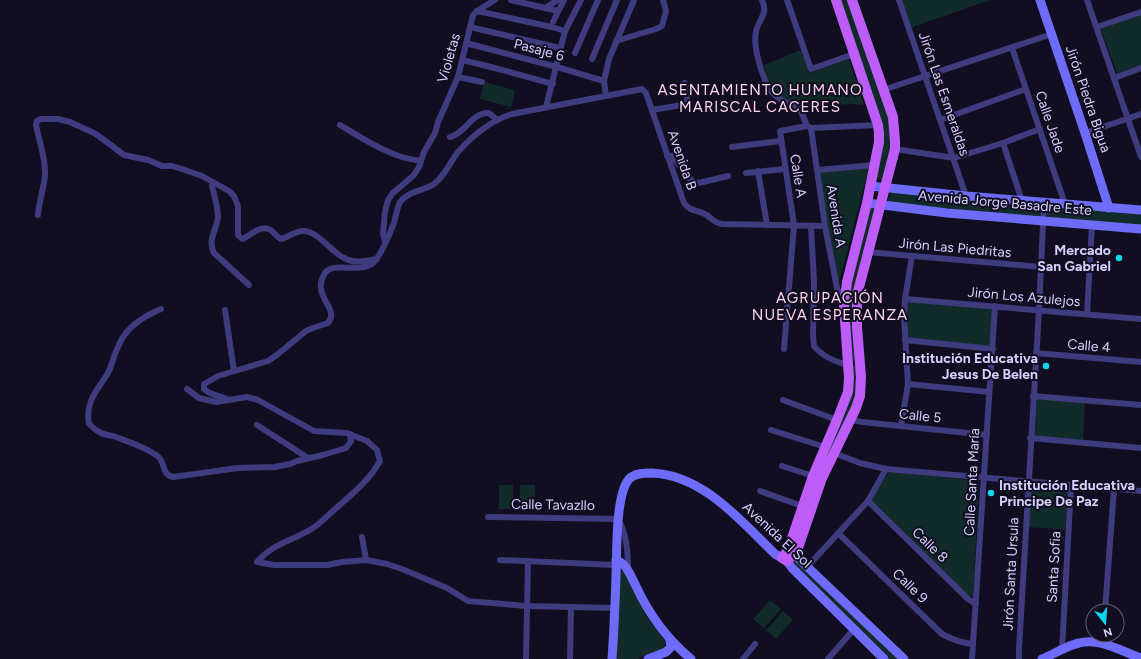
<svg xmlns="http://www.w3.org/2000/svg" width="1141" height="659" viewBox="0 0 1141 659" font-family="Figtree,sans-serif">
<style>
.green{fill:#112b2a}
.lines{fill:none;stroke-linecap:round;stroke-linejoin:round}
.street{stroke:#3e3b7e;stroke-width:6}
.secondary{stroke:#6f6bf9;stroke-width:9}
.primary{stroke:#be5cf8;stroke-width:10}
.poi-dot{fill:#0ad8f0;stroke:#110e21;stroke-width:1.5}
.labels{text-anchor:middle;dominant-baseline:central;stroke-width:4;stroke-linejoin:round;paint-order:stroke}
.street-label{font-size:14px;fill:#d5d0fd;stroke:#110e21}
.poi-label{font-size:14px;font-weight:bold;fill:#d5d0fd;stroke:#110e21;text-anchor:end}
.neighbourhood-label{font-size:15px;letter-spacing:1px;fill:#fdd2ed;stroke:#110e21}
</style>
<rect width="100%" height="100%" fill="#110e21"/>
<g class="green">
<polygon points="838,0 849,0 890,117 893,136 884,180 878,180 875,176 881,142"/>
<polygon points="901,0 990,0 910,28"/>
<polygon points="1141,15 1141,65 1117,73 1101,29"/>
<polygon points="801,50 810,73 849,59 864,105 851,104 802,108 787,101 776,93 770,85 764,65"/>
<polygon points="484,82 515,90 511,107 480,99"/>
<polygon points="869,168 838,286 819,171"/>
<polygon points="891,192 1041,205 1040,219 887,202"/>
<polygon points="1047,205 1141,214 1141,228 1046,220"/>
<polygon points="872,208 874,209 875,213 862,263 857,360 851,360 848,297 870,209"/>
<polygon points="905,301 993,309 991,346 906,338"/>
<polygon points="857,365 858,393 829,456 818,472 853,366"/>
<polygon points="1037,399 1085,403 1083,440 1035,437"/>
<polygon points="889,472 979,481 973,596 969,596 870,501"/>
<rect x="499" y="485" width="14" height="24"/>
<polygon points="520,485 535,485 534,510 520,509"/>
<polygon points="1031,485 1068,489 1065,530 1029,527"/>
<polygon points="794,560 901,659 889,659 793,566 792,563"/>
<polygon points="624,571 647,618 666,641 663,649 649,653 638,659 616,659 620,572"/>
<polygon points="770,600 781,609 764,628 753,619"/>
<polygon points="783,611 793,620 776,639 766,630"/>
</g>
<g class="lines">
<g class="street">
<polyline points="511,0 558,11"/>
<path d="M762,0C769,15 758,19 756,32C753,45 760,68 765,80C767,89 775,96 783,101C787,103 792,104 797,108C803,112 804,119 807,126"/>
<polyline points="787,0 811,69 854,54"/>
<polyline points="899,0 966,196"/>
<polyline points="1087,0 1141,157"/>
<polyline points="545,8 558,0"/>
<polyline points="477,11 552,27 565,31"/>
<polyline points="553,22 564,0"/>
<polyline points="470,27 560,48"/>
<polyline points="1097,27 1141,12"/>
<polyline points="616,41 656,29 662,26 666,11 663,0"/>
<polyline points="466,43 557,67 604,81"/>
<polyline points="1012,48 1065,204"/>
<polyline points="575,53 598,0"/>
<polyline points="592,59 617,0"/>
<polyline points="462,60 491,67 553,84"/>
<polyline points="458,77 482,82"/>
<polyline points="1114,78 1141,68"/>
<polyline points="883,90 1052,34"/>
<polyline points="606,96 604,81 609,59 634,0"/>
<polyline points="546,107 565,31 581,0"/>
<polyline points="652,110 688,104 685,83"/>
<polyline points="940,120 1026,89"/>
<path d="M340,125C360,137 380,150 402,157C408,159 415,160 421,161"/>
<polyline points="811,128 825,226 837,288 842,303"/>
<polyline points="1085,133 1141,114"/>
<path d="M450,137C465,134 473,111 489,113L497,120"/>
<polyline points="1003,143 1022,201"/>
<polyline points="732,147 781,141"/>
<polyline points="895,149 954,158 1003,143 1040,129"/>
<polyline points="667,156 672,156 693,182 699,183 728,176"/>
<polyline points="817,170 874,165"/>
<polyline points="758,171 767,225"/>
<polyline points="746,173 785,169"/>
<path d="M213,182L212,186C214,195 218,207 218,217C217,229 207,240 214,253L249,285"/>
<path d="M38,215C39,201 44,188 45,175C46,159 39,141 36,125L37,121L41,119H58L70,122L96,134L124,155L148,160L162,166H172L182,169L202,176L229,191L234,196L238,206V235L241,238L243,239C252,234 262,223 272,231C275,234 277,237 281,239C289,237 296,230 305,231C321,233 335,258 352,261C360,263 369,260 377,259"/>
<path d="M811,226L814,282L813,335L814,346C822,356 836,362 848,365"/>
<polyline points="385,241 383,234 385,212 388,200 393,193 414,175 419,167 424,152 435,133 438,122 458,77 473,15 477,11 495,0"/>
<polyline points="867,252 1041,267"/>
<polyline points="905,299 1141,319"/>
<path d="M161,309C144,316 125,328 118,347C114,355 112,365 108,373C97,391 85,401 89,424C92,427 97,431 101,433C105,435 109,435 113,436C127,441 143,446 156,455C167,462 160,474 173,477L238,468L275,467L290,464L297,461L323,455L346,448L351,441L350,434"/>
<polyline points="225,310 234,371"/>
<polyline points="1087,314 1092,225"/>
<polyline points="905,340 993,349"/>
<polyline points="784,349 794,225 780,131 807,126 811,128 878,125"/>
<polyline points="1036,353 1141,362"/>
<polyline points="908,384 989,392"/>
<path d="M187,389L199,398L216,402L247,397L258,400L314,431L347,433L367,441L377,450L380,461C369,481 351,495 334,510C327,516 320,524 313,528C293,541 273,543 257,562L274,565H327L342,562L366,560L387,564L402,569L447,588L468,601L527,606L615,608"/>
<polyline points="1033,396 1141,405"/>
<path d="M229,400C221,395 213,397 204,389V384L218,376L268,361L278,354L306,331L313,328L328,323C341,308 310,297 325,273C333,261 360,274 373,263C381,256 390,233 394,223C396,216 397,208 400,202C408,191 424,191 434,184C445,176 450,162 458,152C473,135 490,121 512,114L642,89L646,93L684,203C689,211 697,210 705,214C711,217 714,223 722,224L825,226"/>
<polyline points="783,400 837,420"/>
<polyline points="851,420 862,422 987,435"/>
<polyline points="257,425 308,458"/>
<polyline points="901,426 908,384 904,316 905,299 912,256"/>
<polyline points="771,430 825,447"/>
<polyline points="1030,438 1141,448"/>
<polyline points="834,453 860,463 886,469 1141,491"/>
<polyline points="782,466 813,476"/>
<polyline points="760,491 802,506"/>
<polyline points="868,501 968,599 976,604"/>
<path d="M488,517L618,519C627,534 628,553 628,571"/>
<path d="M838,533L942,634C953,640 961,643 973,644"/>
<polyline points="362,537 366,560"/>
<polyline points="500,560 616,565"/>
<polyline points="807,567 868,501 886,469"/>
<polyline points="1105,611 1114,489"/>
<polyline points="1062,650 1071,486"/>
<polyline points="526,659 528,561"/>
<polyline points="570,659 571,607"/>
<polyline points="743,659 755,644"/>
<polyline points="828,659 854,629"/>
<polyline points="972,659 995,306"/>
<polyline points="1019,659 1019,649 1039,310 1044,203"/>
</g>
<g class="secondary">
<polyline points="1040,0 1085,133 1109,208"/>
<polyline points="870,186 966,196 1141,210"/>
<polyline points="867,203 947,213 1141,229"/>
<polyline points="798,558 904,659"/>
<path d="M616,560C627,564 630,575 635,584C648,613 666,638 691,659"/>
<polyline points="787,561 792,568 884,659"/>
<path d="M612,659C614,632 615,605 616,577C617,556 615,495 629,479C635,473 644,473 652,473C703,475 741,521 775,554L782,558"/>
<polyline points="648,659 666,652 671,647 670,640"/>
<path d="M1042,659C1054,654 1066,646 1079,643C1100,637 1122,652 1141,658"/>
</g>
<polyline class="primary" points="836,0 878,125 879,133 879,142 867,203 847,282 844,306 849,378 848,392 837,420 813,476 788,550 782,558 787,561 794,554 798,548 822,478 856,408 860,396 861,377 857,327 857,295 895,149 895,141 893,117 852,0"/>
</g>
<g class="poi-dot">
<circle cx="1119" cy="258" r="4"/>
<circle cx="1046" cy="366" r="4"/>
<circle cx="991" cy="493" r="4"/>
</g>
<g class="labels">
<g class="street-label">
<text transform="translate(539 50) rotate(15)">Pasaje 6</text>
<text transform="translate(449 58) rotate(-74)">Violetas</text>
<text transform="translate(944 94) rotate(71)">Jirón Las Esmeraldas</text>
<text transform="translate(1088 99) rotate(71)">Jirón Piedra Bigua</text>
<text transform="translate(1050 122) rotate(71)">Calle Jade</text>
<text transform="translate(682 160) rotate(71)">Avenida B</text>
<text transform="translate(798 176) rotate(81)">Calle A</text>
<text transform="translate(1005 203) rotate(5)">Avenida Jorge Basadre Este</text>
<text transform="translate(836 216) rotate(81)">Avenida A</text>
<text transform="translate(955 248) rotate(5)">Jirón Las Piedritas</text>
<text transform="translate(1024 297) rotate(5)">Jirón Los Azulejos</text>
<text transform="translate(1089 346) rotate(5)">Calle 4</text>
<text transform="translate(920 416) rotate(6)">Calle 5</text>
<text transform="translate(972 482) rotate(-87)">Calle Santa María</text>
<text transform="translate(553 505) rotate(1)">Calle Tavazllo</text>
<text transform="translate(777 535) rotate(43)">Avenida El Sol</text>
<text transform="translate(930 545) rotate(44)">Calle 8</text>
<text transform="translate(1054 567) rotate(-87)">Santa Sofia</text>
<text transform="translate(1011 574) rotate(-87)">Jirón Santa Ursula</text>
<text transform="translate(910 586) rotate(44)">Calle 9</text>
</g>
<g class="poi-label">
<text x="1111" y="250">Mercado<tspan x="1111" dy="16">San Gabriel</tspan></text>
<text x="1038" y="358">Institución Educativa<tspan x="1038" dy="16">Jesus De Belen</tspan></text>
<text x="999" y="485" text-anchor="start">Institución Educativa<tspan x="999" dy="16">Principe De Paz</tspan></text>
</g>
<g class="neighbourhood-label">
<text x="760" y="90">ASENTAMIENTO HUMANO<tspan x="760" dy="17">MARISCAL CACERES</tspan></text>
<text x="830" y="298">AGRUPACIÓN<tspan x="830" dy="17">NUEVA ESPERANZA</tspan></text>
</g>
</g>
<g transform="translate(1105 623) rotate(163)"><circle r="19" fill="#110e21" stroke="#5f5c79"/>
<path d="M0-3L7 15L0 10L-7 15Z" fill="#0ad8f0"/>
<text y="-6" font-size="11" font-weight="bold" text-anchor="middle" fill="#d5d0fd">N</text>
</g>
</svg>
